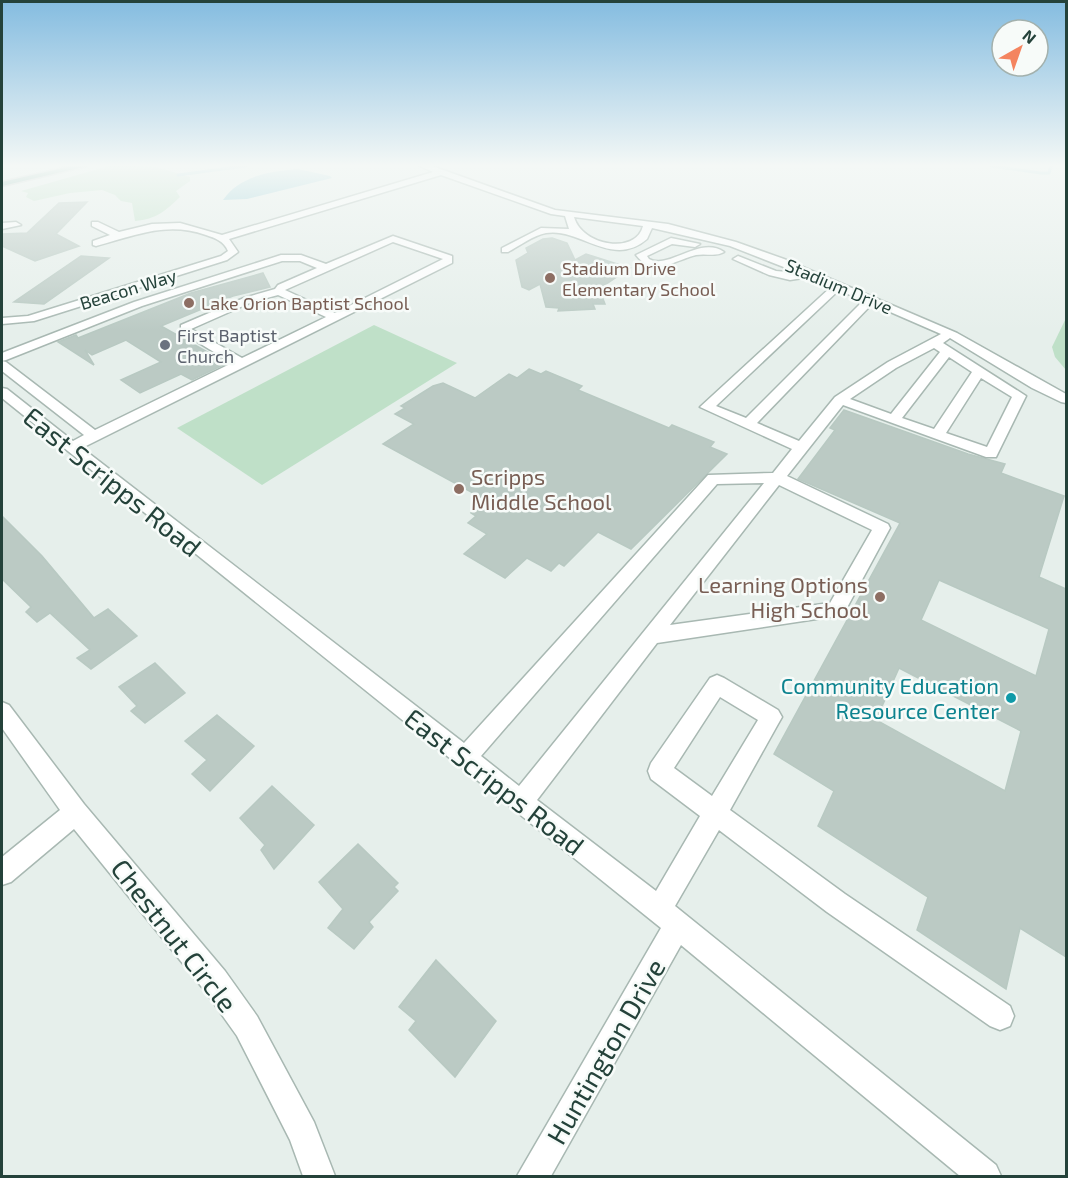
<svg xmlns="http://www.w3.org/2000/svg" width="1068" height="1178" viewBox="0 0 1068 1178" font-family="'Exo 2',sans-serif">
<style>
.green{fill:#bfe0c8}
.water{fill:#8ec9d4}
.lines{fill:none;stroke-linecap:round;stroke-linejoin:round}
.stream{stroke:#8ec9d4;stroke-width:3}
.building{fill:#bbcac4;stroke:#b8c9c2;stroke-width:1.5;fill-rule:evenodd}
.minor-casing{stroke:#a8b8b2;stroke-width:3}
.major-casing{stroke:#c2cac8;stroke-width:3}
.minor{fill:#fff;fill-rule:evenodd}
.major{fill:#6aa596;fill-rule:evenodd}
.education-dot{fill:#8d6e63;stroke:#f7fbf9;stroke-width:2}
.worship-dot{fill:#6b7280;stroke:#f7fbf9;stroke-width:2}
.culture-dot{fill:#0f9aa8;stroke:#f7fbf9;stroke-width:2}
.labels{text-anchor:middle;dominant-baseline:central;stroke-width:5;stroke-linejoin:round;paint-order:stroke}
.far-education-label{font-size:18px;fill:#785e54;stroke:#f7fbf9;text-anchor:start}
.far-street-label{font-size:18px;fill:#24423a;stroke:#f7fbf9}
.far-worship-label{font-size:18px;fill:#5b616d;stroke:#f7fbf9;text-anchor:start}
.education-label{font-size:22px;fill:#785e54;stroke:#f7fbf9;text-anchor:start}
.culture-label{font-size:22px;fill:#0d838f;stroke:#f7fbf9;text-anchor:end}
.near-street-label{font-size:27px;fill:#24423a;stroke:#f7fbf9}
</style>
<rect width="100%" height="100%" fill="#e6efeb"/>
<g class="green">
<path d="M109,166L156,167L190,177V181L176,191L180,197C165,211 157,219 135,221L132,203L121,201L115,195L102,190L70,193L34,201L26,197L28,193L21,191Z"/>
<polygon points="1066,318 1066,370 1055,357 1052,347"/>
<polygon points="374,325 457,363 262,485 177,428"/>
</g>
<path class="water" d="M298,169L330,176L332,178L247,199L223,200C239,176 271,171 298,169Z"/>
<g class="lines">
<g class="stream">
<polyline points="991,166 1041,173 1049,173 1051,166"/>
<polyline points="178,175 245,166"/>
</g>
</g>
<g class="building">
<polygon points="87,202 56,234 79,246 35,261 2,246 2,234 27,233 59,203"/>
<polygon points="552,238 567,243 575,260 586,254 630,268 599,289 605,304 593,304 595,309 558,311 559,308 546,307 540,284 529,290 522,287 516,260 528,253 526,248 543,239"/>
<polygon points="81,256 109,258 44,304 14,302"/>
<polygon points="263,273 270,287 233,296 161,326 227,363 192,380 181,374 140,393 121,380 161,362 126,340 92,355 85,350 94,365 58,342 76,335 78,338 191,293"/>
<polygon points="529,369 541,374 546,371 582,386 578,390 669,428 672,425 714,442 710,447 727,454 631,549 598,532 564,566 559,563 551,571 527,558 505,578 464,554 487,534 468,523 476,516 471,513 486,500 383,444 414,424 395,414 405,408 401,406 433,386 443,383 475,398 509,374 517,378"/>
<path d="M844,410L968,454L1005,464L1001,473L1064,496L1039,577L1066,589V957L1020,928L1006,989L917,930L928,897L818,826L834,791L774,754L900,523L798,479L835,430L830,428ZM939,580L1049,629L1036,676L921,620ZM899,668L1021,731L1005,791L876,720Z"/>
<polygon points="2,516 42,556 94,618 108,609 137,636 91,669 77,658 90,650 50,613 37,622 26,612 31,607 2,579"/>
<polygon points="155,663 185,693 145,723 131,711 137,706 119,687"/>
<polygon points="217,715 254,746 210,791 192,774 207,760 185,741"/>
<polygon points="272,786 314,825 274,869 261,850 265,845 240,818"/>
<polygon points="358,844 398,883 394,887 398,891 369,922 373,927 354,949 328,928 343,909 319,882"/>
<polygon points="436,960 496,1021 455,1077 409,1030 416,1021 399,1007"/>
</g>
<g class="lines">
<g class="minor-casing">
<g id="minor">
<path d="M420,166H432L555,210L668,224L736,242L784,259L957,333L1066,394V403L1061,402L1032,388L950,338L943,343L1026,396L996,457H986L843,405L787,476L888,524L890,528L843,615L657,643L537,800L656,891L700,816L651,779L648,771L651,763L710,678L717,675L724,678L778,710L782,717L778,724L730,810L845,894L1010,1006L1014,1016L1010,1026L1000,1030L990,1026L827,912L719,830L675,906L996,1165L1001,1176H960L681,945L551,1176H517L661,928L2,398V388L7,389L73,441L84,435L2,371V361L6,362L95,430L232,363L181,332V325L244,298L275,289L278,285L317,268L300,261H282L142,306L6,360L2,361V353L134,302L281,255H301L326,264L393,236L452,256V263L82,448L464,743L708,475L773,473L792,449L700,407L831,287L809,277L790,280L769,275L733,259L738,256L776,271L799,273L730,246L652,228L647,239C613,269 579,227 546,233C534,235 519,246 508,252H502V248L541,228L569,229L565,216L551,214L441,175L229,239L238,252L227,260L34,321L2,324V318L28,316L221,256L228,251C224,241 215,238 206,235C166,221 134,236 96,246L93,245V241L110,235L92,226V222H98L119,232L152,224L180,223L222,235L433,172ZM574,217L643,226C636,255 582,246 574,217ZM393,242L443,259L335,313L285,290ZM839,290L863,301L746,418L716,406ZM278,295L326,317L242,358L191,329L252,302ZM872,304L941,334L888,362L835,397L799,441L757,423ZM934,348L940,352L891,414L850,399L896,368ZM949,357L972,372L934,429L902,418ZM981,378L1012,397L987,447L946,433ZM764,483L519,786L481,756L717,484ZM779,485L872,530L830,603L670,625ZM720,697L758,720L712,796L674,768Z"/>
<polygon points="2,223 16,222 21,225 2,229"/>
<path d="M671,238L700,244L695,247L672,244L647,256L649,259C669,270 700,235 724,252C716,257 706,253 696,255C674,260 654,279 636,255Z"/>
<polygon points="2,702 9,705 84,804 225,971 257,1016 314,1122 335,1176 303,1176 290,1140 237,1036 205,991 74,829 11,882 2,885 2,857 60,810 2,728"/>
</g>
</g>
<g class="major-casing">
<polygon id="major" points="72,166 87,166 2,186 2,182"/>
</g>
<use href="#minor" class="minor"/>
<use href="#major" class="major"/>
</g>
<linearGradient id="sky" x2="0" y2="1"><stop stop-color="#84bce0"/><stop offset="0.5" stop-color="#f4f8f6"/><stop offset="1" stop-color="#f4f8f6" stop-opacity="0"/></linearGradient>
<rect width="1068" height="331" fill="url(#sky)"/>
<g class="education-dot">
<circle cx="550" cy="278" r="6"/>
<circle cx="189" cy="303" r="6"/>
<circle cx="459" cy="489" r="6"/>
<circle cx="880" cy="597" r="6"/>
</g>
<circle class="worship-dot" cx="165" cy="345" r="6"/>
<circle class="culture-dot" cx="1011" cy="698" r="6"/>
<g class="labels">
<g class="far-education-label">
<text x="562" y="268">Stadium Drive<tspan x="562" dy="21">Elementary School</tspan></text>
<text x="201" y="303">Lake Orion Baptist School</text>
</g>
<g class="far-street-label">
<text transform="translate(839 286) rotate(23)">Stadium Drive</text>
<text transform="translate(128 289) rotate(-17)">Beacon Way</text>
</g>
<g class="far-worship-label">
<text x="177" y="335">First Baptist<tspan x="177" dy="21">Church</tspan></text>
</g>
<g class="education-label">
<text x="471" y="476">Scripps<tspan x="471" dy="25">Middle School</tspan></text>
<text x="868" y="584" text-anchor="end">Learning Options<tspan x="868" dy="25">High School</tspan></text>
</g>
<g class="culture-label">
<text x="999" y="685">Community Education<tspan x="999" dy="25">Resource Center</tspan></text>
</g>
<g class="near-street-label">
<text transform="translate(113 481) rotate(39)">East Scripps Road</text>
<text transform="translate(495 781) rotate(38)">East Scripps Road</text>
<text transform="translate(175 935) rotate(52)">Chestnut Circle</text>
<text transform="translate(605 1051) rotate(-60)">Huntington Drive</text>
</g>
</g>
<rect width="1068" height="1178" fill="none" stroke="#24423a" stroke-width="6"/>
<g transform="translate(1020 48) rotate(40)"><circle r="28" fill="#f7fbf9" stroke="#a3b1ad" stroke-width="1.5"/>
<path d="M0-4.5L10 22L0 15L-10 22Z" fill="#f4845f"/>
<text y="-9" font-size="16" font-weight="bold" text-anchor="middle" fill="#24423a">N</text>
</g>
</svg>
